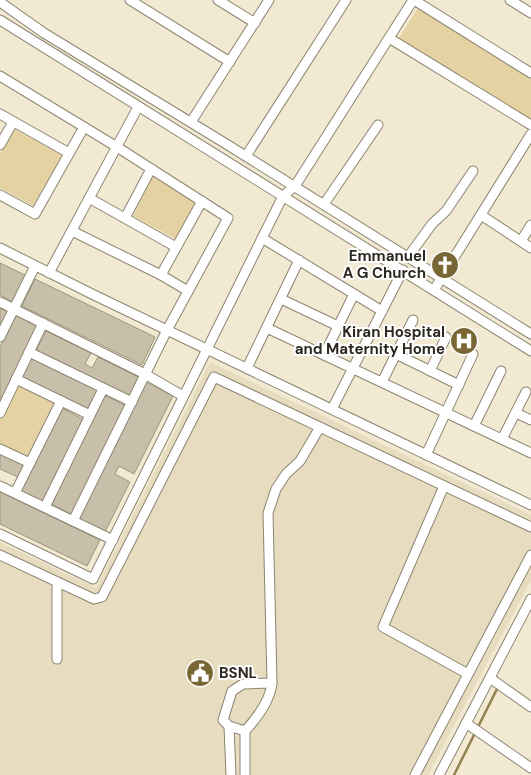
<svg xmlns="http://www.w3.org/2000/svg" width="531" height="775" viewBox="0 0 531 775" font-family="'DM Sans',sans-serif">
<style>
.built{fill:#e7dcc0}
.green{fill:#e4d2a3}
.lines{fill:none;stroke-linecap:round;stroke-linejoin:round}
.stream{stroke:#93804e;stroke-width:2.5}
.building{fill:#c7bfa9;stroke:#9e9682}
.minor-casing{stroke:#8d8571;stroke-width:11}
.minor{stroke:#fff;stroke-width:9}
.labels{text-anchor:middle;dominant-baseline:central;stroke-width:4;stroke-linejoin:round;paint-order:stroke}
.poi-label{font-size:15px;font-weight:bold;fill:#2d2921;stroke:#fff;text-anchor:end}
</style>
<rect width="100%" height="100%" fill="#f1e9d2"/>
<polygon class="built" points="210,362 531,515 531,580 428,775 0,775 0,542 96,588"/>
<g class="green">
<polygon points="418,8 531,79 531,121 399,38"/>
<polygon points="14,129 62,155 33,206 0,188 0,154"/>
<polygon points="153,176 196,203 176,239 133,216"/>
<polygon points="17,384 56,403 30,459 0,445 0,420"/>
</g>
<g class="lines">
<polyline class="stream" points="454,775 497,689"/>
</g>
<g class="building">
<polygon points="0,263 27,276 14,303 0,295"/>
<polygon points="35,279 155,337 142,365 22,306"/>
<polygon points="0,308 8,312 0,329"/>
<polygon points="16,315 37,326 0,402 0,347"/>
<polygon points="464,330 472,335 464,351 455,346"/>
<polygon points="46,331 91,353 85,364 92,368 98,357 140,378 131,397 36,351"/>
<polygon points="31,358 97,390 88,409 21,377"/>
<polygon points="146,382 173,396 134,474 119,466 115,474 130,482 105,532 78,519"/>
<polygon points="104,395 126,406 73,515 51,504"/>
<polygon points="62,408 84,420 43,502 20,491"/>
<polygon points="0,454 24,465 18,477 0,469"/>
<polygon points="0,492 100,540 87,566 0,524"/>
</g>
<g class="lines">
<g class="minor-casing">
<g id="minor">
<polyline points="130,0 230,62"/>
<polyline points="218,0 255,23"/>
<polyline points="414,0 531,73"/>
<polyline points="510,0 531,13"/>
<polyline points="0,2 44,33 223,142 531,334"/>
<polyline points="0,20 531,351"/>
<polyline points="389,38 531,125"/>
<polyline points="0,76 117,147 228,218 167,330 73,521"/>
<polyline points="0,114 69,153"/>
<polyline points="191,122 269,0"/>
<polyline points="0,145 13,122"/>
<polyline points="246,156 346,0"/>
<polyline points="0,195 35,214 84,127"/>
<polyline points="89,198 176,247"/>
<polyline points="324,204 378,125"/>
<polyline points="481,215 531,248"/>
<polyline points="125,218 151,169"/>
<polyline points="72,231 161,275 188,291"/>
<polyline points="262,238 382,311"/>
<polyline points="521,241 531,225"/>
<polyline points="0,248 94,295 531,505"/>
<polyline points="408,257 432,224 446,211 473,171"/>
<polyline points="49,273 138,107"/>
<polyline points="161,275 202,201"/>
<polyline points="434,290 531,134"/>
<polyline points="281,299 338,326"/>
<polyline points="0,302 145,374 183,396"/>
<polyline points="267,328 531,453"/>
<polyline points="0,337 35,266"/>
<polyline points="29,352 132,402"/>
<polyline points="396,354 459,385"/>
<polyline points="324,355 354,294"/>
<polyline points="247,368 299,260"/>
<polyline points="430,371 446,337"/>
<polyline points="16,379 90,415"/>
<polyline points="382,382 413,320"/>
<polyline points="332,409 403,270"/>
<polyline points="0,413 43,323"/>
<polyline points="516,413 531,420"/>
<polyline points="474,426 501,371"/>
<polyline points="502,439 526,392"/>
<polyline points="0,449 30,463"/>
<polyline points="426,455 473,354"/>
<polyline points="0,486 113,540"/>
<polyline points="444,486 383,627 468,674"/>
<polyline points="15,493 61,401"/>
<polyline points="45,507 103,389"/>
<polyline points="0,534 93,579 283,196 295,186 413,0"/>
<polyline points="0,555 94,599 102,597 214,377 531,527"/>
<polyline points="57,659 57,582"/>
<polyline points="490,678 531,707"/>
<polyline points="272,683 268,513 276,489 286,474 300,461 320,427"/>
<path d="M272,683C270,701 257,718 245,731L229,726L223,720L232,691L243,684Z"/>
<polyline points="466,723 531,768"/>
<polyline points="229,726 231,775"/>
<polyline points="245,731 245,775"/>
<polyline points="415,775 531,555"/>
<polyline points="439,775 531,599"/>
</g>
</g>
<use href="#minor" class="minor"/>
</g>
<defs>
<g id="church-disc" transform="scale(1.4375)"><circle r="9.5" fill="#796735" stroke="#fff"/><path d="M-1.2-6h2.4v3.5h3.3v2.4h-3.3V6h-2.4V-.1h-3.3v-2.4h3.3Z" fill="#fff"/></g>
<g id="hospital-disc" transform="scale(1.4375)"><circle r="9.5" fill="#796735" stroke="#fff"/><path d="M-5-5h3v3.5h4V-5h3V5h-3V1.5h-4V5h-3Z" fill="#fff"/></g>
<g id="civic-disc" transform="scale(1.4375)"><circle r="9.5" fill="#796735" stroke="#fff"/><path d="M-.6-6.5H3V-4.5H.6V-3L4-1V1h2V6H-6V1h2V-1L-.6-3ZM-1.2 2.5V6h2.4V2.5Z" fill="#fff"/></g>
</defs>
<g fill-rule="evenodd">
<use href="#church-disc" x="445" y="265"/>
<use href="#hospital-disc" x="464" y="341"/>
<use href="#civic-disc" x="200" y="673"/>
</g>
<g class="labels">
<g class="poi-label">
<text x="426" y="256">Emmanuel<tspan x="426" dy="17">A G Church</tspan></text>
<text x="445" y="332">Kiran Hospital<tspan x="445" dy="17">and Maternity Home</tspan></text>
<text x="219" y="673" text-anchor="start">BSNL</text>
</g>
</g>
</svg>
